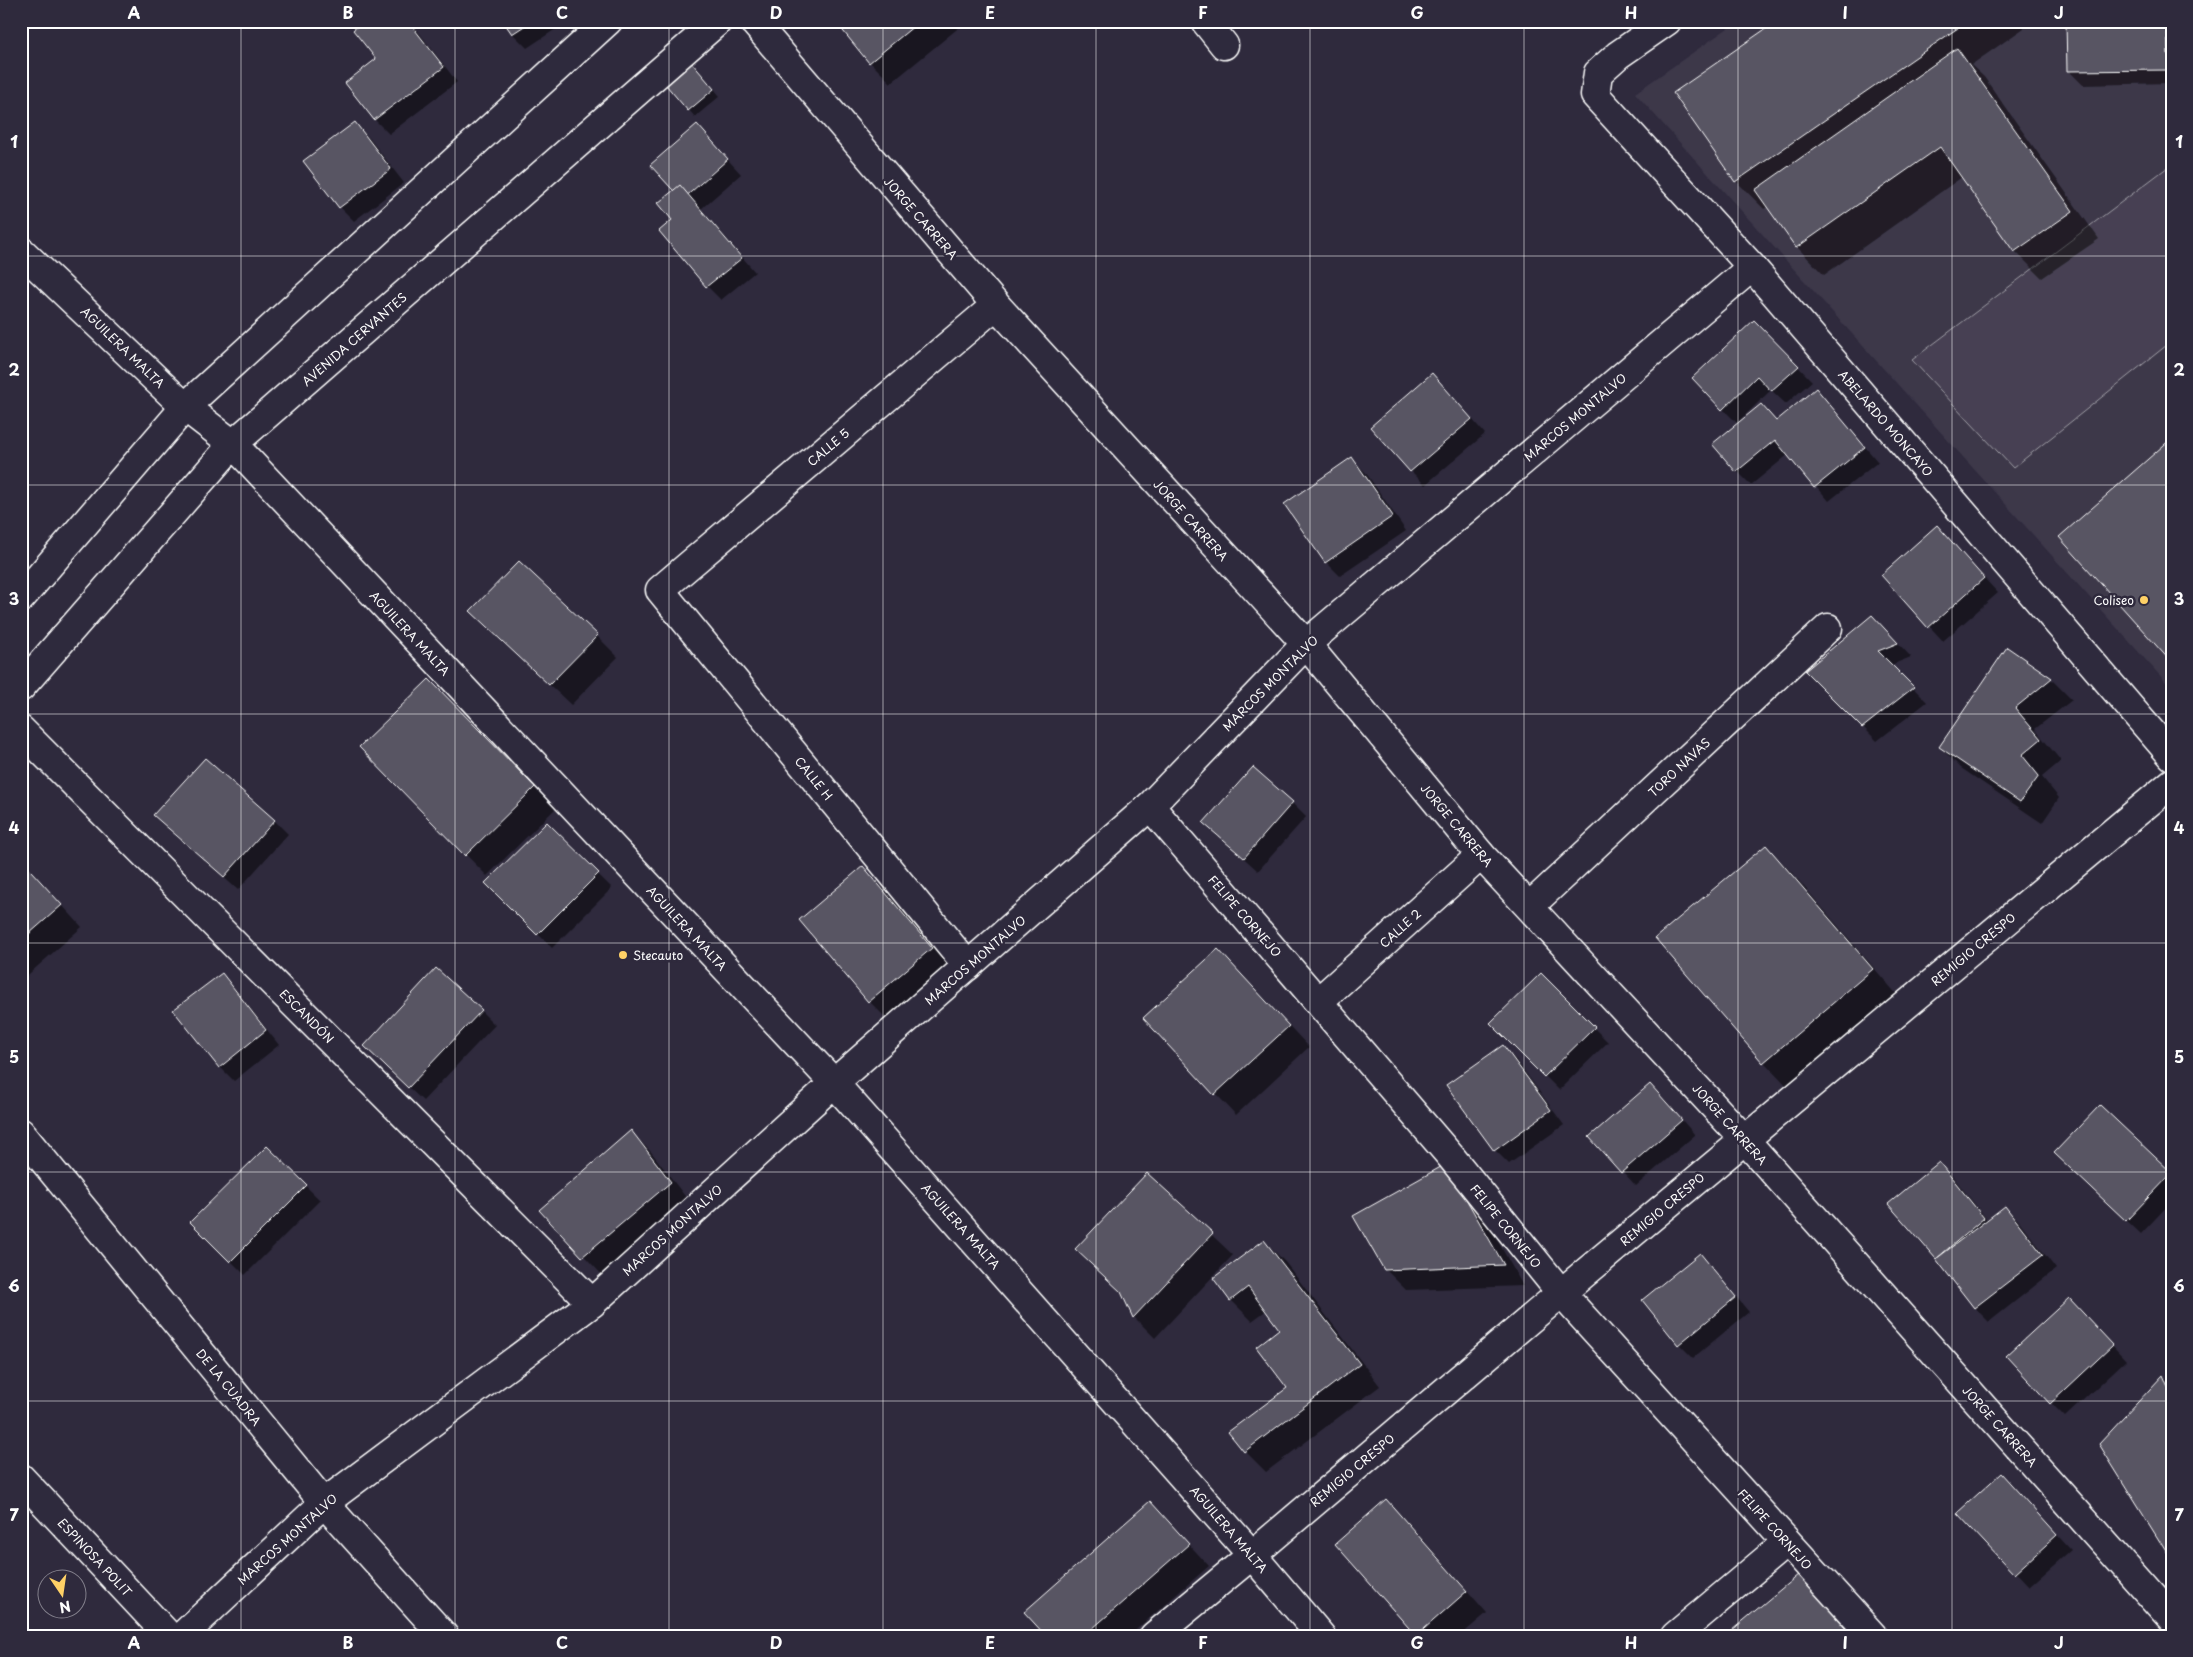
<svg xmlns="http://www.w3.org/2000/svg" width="2193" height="1657" viewBox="0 0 2193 1657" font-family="'Playpen Sans',sans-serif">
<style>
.built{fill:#3c3749}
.green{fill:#464152;stroke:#a2a0a8}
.shadow{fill:#0007}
.building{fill:#595564;stroke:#fff}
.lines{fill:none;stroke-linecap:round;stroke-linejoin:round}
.minor-casing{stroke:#fff;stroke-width:31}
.minor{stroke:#2f2a3d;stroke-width:28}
.grid{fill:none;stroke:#fff;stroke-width:1;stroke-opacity:0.55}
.poi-dot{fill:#ffd166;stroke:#2f2a3d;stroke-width:2}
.labels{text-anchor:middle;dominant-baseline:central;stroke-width:5;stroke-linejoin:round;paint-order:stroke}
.street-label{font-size:12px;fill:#fff;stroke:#2f2a3d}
.poi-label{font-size:12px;fill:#fff;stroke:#2f2a3d;text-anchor:end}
.neatline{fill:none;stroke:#fff;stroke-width:2}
.grid-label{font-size:16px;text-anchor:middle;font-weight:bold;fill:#fff}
</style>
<rect width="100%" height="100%" fill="#2f2a3d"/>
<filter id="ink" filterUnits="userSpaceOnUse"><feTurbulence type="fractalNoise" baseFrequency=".02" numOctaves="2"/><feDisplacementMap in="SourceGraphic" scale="10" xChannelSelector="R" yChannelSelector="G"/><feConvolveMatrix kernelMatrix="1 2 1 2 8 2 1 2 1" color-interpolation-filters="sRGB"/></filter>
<g filter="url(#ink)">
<polygon class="built" points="1738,21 2172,21 2172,689 1635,93"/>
<polygon class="green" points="2172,164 2172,341 2013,468 1912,360"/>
<g class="shadow">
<polygon points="366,21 410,21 457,82 389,134 375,120 347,83 378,59"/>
<polygon points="505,21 568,21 527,48 513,34"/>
<polygon points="836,21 967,21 891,83 870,62"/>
<polygon points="1779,21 2022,21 2024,28 1971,65 1984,77 2099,239 2042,278 2015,251 1962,177 1824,275 1797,247 1768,206 1764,209 1736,181 1675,93"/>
<polygon points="2068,21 2172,21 2172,83 2083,85 2069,71"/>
<polygon points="699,71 720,96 695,117 667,85"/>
<polygon points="355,124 369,138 404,183 354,221 340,207"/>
<polygon points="697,126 741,174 701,209 755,272 721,300 707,286 673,220 675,191"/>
<polygon points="1768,336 1812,381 1786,404 1771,390 1737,423 1723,409"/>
<polygon points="1446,389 1485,434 1425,485 1411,471"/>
<polygon points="1816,389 1878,462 1829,501 1789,454 1751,485 1737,471 1761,406 1777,422"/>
<polygon points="1352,459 1366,473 1406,531 1340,576 1326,562 1286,505"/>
<polygon points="1937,527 1998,593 1943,641 1882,575"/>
<polygon points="1886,630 1911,657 1891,665 1927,702 1877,741 1807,671"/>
<polygon points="493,632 597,636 618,657 571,705"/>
<polygon points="2007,649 2051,679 2072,700 2035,729 2061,761 2042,777 2059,798 2042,823 1961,768 1940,747"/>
<polygon points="450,702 555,809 487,876 360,747"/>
<polygon points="1292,803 1306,817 1258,871 1205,823"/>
<polygon points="274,820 288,834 238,890 169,829"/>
<polygon points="547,824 612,888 552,948 487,883"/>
<polygon points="1766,846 1793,874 1899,997 1791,1090 1764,1062"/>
<polygon points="21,860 82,927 21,981"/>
<polygon points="863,868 884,889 952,969 890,1022 869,1001"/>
<polygon points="1238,971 1309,1047 1236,1115 1144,1018"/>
<polygon points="221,975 235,989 279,1045 234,1081 220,1067"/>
<polygon points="1541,975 1608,1042 1559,1090 1492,1023"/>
<polygon points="481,1011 495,1025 423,1101 379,1060"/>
<polygon points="1502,1046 1516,1060 1564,1125 1509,1164 1495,1150"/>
<polygon points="1664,1099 1695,1135 1636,1186 1591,1137"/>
<polygon points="2100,1106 2172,1175 2172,1201 2141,1234 2070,1167"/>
<polygon points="631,1132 652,1153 691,1204 604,1277 541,1210"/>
<polygon points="267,1148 320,1200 245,1275 192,1222"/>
<polygon points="1939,1163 1953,1177 1988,1221 2005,1207 2019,1221 2056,1269 1989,1322 1975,1308 1937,1259 1890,1204"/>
<polygon points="1147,1174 1233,1255 1155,1338 1134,1317 1123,1293"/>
<polygon points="1467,1186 1523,1286 1406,1290 1385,1269"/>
<polygon points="1264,1241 1285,1262 1380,1386 1266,1472 1245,1451 1288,1388 1281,1329 1267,1310 1252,1321 1231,1300 1215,1278"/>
<polygon points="1700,1254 1749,1312 1693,1358 1679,1344"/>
<polygon points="2082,1313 2126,1360 2065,1417 2051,1403"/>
<polygon points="2163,1377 2172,1386 2172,1558"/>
<polygon points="2001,1474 2071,1550 2029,1587 1959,1513"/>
<polygon points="1386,1501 1407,1522 1487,1613 1460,1636 1417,1636 1336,1544"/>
<polygon points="1150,1502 1209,1566 1129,1636 1047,1636"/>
<polygon points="1799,1575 1820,1596 1853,1636 1727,1636"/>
</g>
<g class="building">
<polygon points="364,21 408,21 444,67 374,120 345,83 376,59 353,30"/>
<polygon points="503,21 532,21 512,34"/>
<polygon points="835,21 920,21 869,63"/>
<polygon points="1777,21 1968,21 1735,182 1673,93"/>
<polygon points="2066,21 2167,21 2169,70 2067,71"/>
<polygon points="2167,28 2172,28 2172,55 2168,55"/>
<polygon points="1957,48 2073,211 2014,252 1940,147 1796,248 1755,190"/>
<polygon points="692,63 714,89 688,111 666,85"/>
<polygon points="355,122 391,169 339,208 303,161"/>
<polygon points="697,124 728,159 682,200 650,165"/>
<polygon points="680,185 742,258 706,287 659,231 672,220 658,203"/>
<polygon points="1754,320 1799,366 1771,391 1757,376 1722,410 1692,378"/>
<polygon points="1432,373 1472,419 1410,472 1370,427"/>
<polygon points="1816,388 1865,447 1814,488 1775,440 1736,472 1712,444 1761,404 1776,421"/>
<polygon points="2172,438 2172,663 2059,537"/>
<polygon points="1352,457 1393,516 1325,563 1284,504"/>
<polygon points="1937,525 1984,578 1928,628 1881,575"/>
<polygon points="519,561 598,635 549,685 470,611"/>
<polygon points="1872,615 1898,643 1878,651 1914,687 1862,728 1805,671"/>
<polygon points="2007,647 2052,678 2015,708 2041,739 2022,755 2039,776 2020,802 1939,747"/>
<polygon points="429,679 535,787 465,856 359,747"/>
<polygon points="205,758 275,820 224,877 153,815"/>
<polygon points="1253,767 1293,802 1244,858 1203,823"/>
<polygon points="547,822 599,873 537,935 485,883"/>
<polygon points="1766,845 1873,969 1763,1063 1655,938"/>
<polygon points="21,860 62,905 21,941"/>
<polygon points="863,866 932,948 868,1002 799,920"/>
<polygon points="1218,949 1289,1026 1214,1095 1143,1018"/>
<polygon points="436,968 482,1010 408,1088 364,1046"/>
<polygon points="222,973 266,1030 219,1068 173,1010"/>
<polygon points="1541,973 1595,1027 1544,1077 1490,1023"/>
<polygon points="1503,1045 1551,1110 1494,1151 1446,1085"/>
<polygon points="1650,1084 1682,1120 1621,1173 1589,1137"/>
<polygon points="2100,1105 2172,1173 2126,1221 2054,1153"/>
<polygon points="631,1130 671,1182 582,1257 539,1210"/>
<polygon points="267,1146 307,1185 230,1262 190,1222"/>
<polygon points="1939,1162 1984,1218 1936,1259 1888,1204"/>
<polygon points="1446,1164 1504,1265 1384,1270 1353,1216"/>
<polygon points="1147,1173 1213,1233 1133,1318 1121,1292 1075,1249"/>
<polygon points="2005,1206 2043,1255 1974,1308 1936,1259"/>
<polygon points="1264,1240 1360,1364 1244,1452 1228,1432 1287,1388 1256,1347 1279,1329 1248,1287 1230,1301 1213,1278"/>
<polygon points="1700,1253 1736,1297 1678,1345 1642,1300"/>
<polygon points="2069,1298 2113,1345 2050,1404 2006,1356"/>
<polygon points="2163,1375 2172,1396 2172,1561 2099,1444"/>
<polygon points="2001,1473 2057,1535 2014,1574 1957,1513"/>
<polygon points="1386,1499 1467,1591 1416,1636 1335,1544"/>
<polygon points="1150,1501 1189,1544 1084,1636 1046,1636 1024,1612"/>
<polygon points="1799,1574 1852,1636 1725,1636"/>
</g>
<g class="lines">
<g class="minor-casing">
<g id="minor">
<polyline points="753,21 996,305 1306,644 1481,855 1745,1140 2172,1619"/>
<polyline points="1205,21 1224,45"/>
<polyline points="1667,21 1618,55 1598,73 1595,95 1752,267 2172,756"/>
<polyline points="21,251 185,407 233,444 834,1083 1252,1555 1321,1636"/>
<polyline points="21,598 185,407 608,21"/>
<polyline points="21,687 233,444 718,21"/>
<polyline points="21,730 592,1303"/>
<polyline points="1150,806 1452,1158 1561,1293 1873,1636"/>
<polyline points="1530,906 1828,628"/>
<polyline points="968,966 660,590 996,305"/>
<polyline points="1319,1001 1481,855"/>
<polyline points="21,1133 324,1503 444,1636"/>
<polyline points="21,1478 169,1636"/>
<polyline points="182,1636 324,1503 592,1303 834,1083 1150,806 1306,644 1752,267"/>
<polyline points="1154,1636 1252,1555 1561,1293 2172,783"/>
<polyline points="1675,1636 1787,1542"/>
</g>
</g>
<use href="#minor" class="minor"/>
</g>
</g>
<path class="grid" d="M241,21V1636M455,21V1636M669,21V1636M883,21V1636M1096,21V1636M1310,21V1636M1524,21V1636M1738,21V1636M1952,21V1636M21,256H2172M21,485H2172M21,714H2172M21,943H2172M21,1172H2172M21,1401H2172"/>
<g class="poi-dot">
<circle cx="2144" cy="600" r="5"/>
<circle cx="623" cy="955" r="5"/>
</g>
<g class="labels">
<g class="street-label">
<text transform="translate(921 218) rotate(49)">JORGE CARRERA</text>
<text transform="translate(354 339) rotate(-41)">AVENIDA CERVANTES</text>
<text transform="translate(123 347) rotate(44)">AGUILERA MALTA</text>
<text transform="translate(1575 417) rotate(-40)">MARCOS MONTALVO</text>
<text transform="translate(1886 423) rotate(49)">ABELARDO MONCAYO</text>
<text transform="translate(828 447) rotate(-40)">CALLE 5</text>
<text transform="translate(1191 520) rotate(48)">JORGE CARRERA</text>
<text transform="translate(410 633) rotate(47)">AGUILERA MALTA</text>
<text transform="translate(1270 683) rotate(-45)">MARCOS MONTALVO</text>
<text transform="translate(1679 767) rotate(-43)">TORO NAVAS</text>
<text transform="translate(814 778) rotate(51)">CALLE H</text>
<text transform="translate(1457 825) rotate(50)">JORGE CARRERA</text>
<text transform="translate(1245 916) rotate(49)">FELIPE CORNEJO</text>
<text transform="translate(687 928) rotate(47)">AGUILERA MALTA</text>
<text transform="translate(1400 928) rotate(-42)">CALLE 2</text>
<text transform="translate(1973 949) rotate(-40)">REMIGIO CRESPO</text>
<text transform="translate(975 960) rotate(-41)">MARCOS MONTALVO</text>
<text transform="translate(307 1016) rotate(45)">ESCANDÓN</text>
<text transform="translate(1730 1124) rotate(48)">JORGE CARRERA</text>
<text transform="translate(1662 1209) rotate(-40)">REMIGIO CRESPO</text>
<text transform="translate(961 1226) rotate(48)">AGUILERA MALTA</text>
<text transform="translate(1506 1226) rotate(51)">FELIPE CORNEJO</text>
<text transform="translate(672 1230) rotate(-42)">MARCOS MONTALVO</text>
<text transform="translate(229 1387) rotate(51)">DE LA CUADRA</text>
<text transform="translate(2000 1426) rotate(48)">JORGE CARRERA</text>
<text transform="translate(1352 1470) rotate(-40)">REMIGIO CRESPO</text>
<text transform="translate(1229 1529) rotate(49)">AGUILERA MALTA</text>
<text transform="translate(1775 1529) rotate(48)">FELIPE CORNEJO</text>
<text transform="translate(287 1539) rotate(-42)">MARCOS MONTALVO</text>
<text transform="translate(95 1557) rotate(47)">ESPINOSA POLIT</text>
</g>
<g class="poi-label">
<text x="2134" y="600">Coliseo</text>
<text x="633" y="955" text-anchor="start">Stecauto</text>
</g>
</g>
<rect width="2193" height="1657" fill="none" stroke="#2f2a3d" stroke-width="55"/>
<g transform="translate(62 1594) rotate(167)"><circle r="24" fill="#2f2a3d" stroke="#827f8b"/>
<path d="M0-4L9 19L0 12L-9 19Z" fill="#ffd166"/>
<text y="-8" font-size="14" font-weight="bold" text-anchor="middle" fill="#ffffff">N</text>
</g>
<rect x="28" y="28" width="2138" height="1602" class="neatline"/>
<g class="grid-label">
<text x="134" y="19">A</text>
<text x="348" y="19">B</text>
<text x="562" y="19">C</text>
<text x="776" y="19">D</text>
<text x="990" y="19">E</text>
<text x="1203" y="19">F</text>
<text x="1417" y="19">G</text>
<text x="1631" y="19">H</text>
<text x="1845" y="19">I</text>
<text x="2059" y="19">J</text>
<text x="14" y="148">1</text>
<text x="2179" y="148">1</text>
<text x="14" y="376">2</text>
<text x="2179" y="376">2</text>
<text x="14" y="605">3</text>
<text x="2179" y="605">3</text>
<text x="14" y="834">4</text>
<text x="2179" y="834">4</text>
<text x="14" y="1063">5</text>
<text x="2179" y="1063">5</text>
<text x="14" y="1292">6</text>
<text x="2179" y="1292">6</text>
<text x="14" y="1521">7</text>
<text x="2179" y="1521">7</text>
<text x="134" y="1649">A</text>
<text x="348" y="1649">B</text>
<text x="562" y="1649">C</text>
<text x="776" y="1649">D</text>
<text x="990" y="1649">E</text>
<text x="1203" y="1649">F</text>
<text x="1417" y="1649">G</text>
<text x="1631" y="1649">H</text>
<text x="1845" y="1649">I</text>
<text x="2059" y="1649">J</text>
</g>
</svg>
